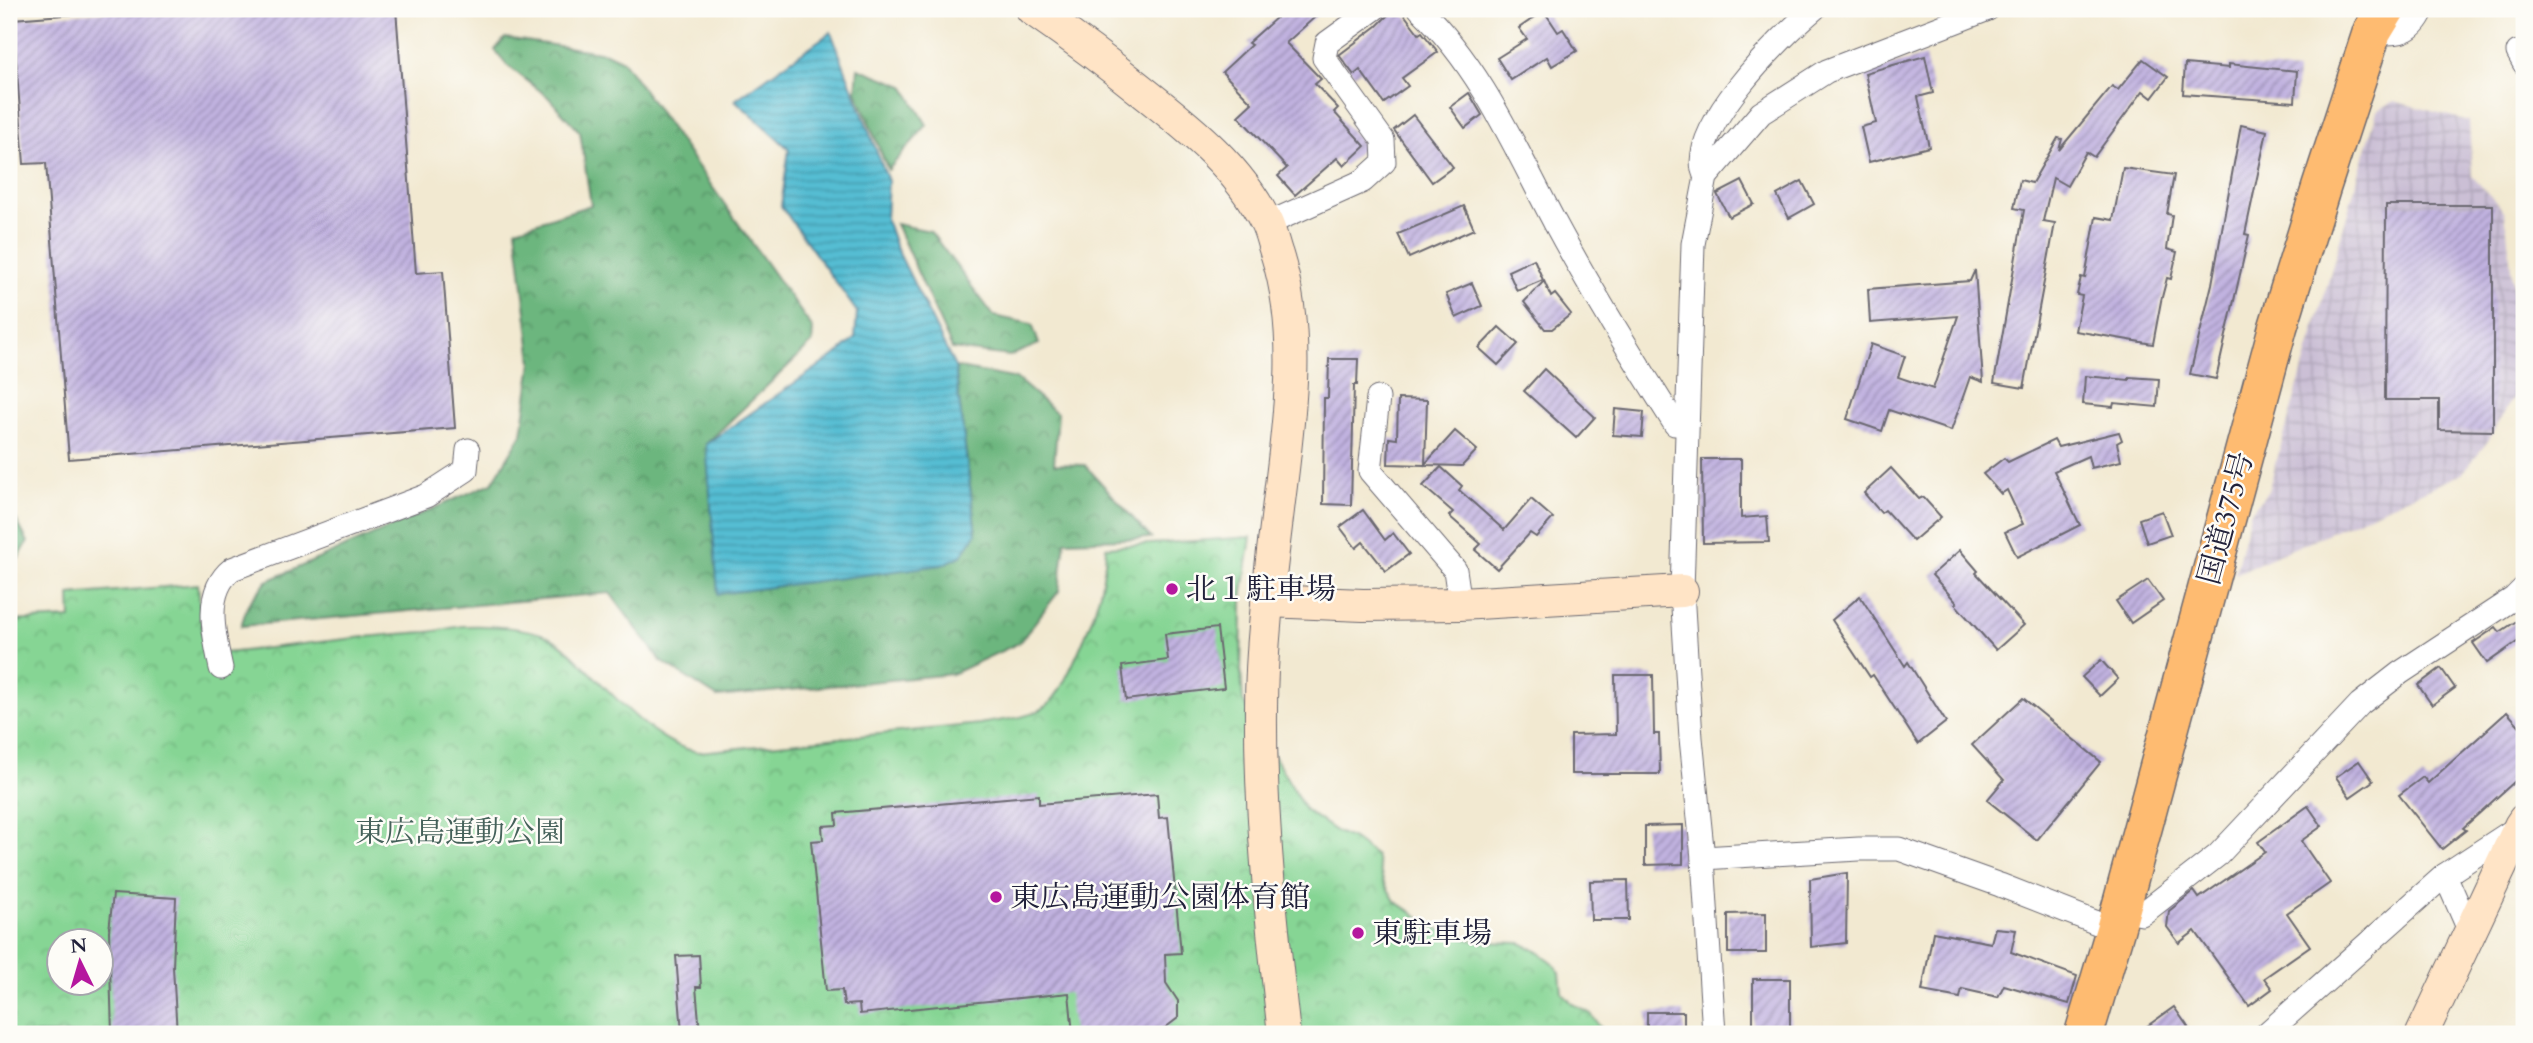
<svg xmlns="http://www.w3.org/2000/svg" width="2533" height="1043" viewBox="0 0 2533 1043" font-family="Cardo,'Noto Serif JP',serif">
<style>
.industrial{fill:url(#industrial-grid)}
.forest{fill:url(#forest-crowns);stroke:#476c5c;stroke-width:2}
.park{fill:url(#park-crowns);stroke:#547c68;stroke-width:2;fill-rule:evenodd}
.water{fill:url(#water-rules);stroke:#3c7087;stroke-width:2}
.building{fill:url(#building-hatch)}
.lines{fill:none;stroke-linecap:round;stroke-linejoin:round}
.street-casing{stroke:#6b6870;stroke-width:25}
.secondary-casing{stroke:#6b6870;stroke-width:34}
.highway-casing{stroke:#6b6870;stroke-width:41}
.street{stroke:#fff;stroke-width:23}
.secondary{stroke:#ffe4c6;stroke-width:32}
.highway{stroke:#febb71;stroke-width:38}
.poi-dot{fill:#b5179e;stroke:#fdfcf7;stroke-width:2.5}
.labels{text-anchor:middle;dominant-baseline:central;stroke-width:5;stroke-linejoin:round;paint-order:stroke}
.street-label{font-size:30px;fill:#22223b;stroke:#fdfcf7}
.poi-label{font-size:30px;fill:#22223b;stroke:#fdfcf7;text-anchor:start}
.park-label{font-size:30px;fill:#45615a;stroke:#fdfcf7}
</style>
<defs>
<pattern id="industrial-grid" width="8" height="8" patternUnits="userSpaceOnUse" patternTransform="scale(1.75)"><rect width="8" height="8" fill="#cbbfd5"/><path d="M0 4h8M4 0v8" fill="none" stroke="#aea4b8"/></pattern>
<pattern id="forest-crowns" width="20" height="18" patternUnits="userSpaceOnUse" patternTransform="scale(1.75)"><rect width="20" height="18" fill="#6cb67e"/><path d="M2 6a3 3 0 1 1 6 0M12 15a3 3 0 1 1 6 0" fill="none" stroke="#589468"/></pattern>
<pattern id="park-crowns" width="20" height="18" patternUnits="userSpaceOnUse" patternTransform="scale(1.75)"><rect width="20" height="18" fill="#86d594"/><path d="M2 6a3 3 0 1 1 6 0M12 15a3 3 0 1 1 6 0" fill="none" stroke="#73b780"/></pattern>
<pattern id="water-rules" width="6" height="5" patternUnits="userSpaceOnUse" patternTransform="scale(1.75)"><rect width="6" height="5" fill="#55bdd3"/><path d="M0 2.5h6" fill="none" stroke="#4699ac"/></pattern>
<pattern id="building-hatch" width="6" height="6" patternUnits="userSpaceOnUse" patternTransform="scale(1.75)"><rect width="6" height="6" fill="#c1b2e0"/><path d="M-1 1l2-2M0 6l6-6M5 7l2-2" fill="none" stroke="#9c90b7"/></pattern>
</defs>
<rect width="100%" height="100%" fill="#fdfcf7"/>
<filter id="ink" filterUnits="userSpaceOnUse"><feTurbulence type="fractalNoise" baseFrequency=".0143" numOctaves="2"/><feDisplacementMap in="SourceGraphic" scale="14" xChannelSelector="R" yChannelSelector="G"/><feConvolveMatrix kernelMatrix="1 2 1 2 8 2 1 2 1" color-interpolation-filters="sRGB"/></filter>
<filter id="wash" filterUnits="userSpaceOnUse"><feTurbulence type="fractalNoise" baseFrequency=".00686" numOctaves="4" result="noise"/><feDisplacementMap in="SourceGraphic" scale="28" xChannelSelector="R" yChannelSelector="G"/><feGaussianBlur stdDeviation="1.57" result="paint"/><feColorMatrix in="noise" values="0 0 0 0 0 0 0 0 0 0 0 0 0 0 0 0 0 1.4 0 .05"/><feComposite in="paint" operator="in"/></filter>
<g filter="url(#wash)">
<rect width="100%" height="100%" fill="#f2e9d1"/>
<polygon class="industrial" points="2394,101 2469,121 2472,176 2505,212 2514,297 2524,336 2524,397 2512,399 2488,441 2462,474 2235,574 2250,513 2268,491 2377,111"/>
<g class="forest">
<polygon points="505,38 606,53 623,61 813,329 812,343 706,444 976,533 955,367 1017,379 1058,414 1054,464 1085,465 1151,538 1065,541 1059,591 1019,643 952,674 717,697 661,661 610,593 241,626 248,604 267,581 492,483 522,434 532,362 516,229 591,205 580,132 548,97 507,65 495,50"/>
<polygon points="858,68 904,86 927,125 888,170 856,91"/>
<polygon points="896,224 930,231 994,316 1032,324 1039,344 1010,356 952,349"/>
<polygon points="9,507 28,542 9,574"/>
</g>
<path class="park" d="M1251,537L1242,598L1241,673L1243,701L1305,810L1337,832L1355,840L1376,856L1383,881L1395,901L1436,928L1454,936L1481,942L1521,943L1537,951L1551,961L1560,973L1562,993L1573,1004L1591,1014L1602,1030L1600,1034H9V621L71,618L70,595L198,584L204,655C279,648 353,636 427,632C440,631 452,627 464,626C487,625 528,627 549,637C564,645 577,659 589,671C618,700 658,746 699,752L980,724C999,720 1025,719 1042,709C1056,700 1063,684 1070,670C1089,630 1105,592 1106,547ZM60,942H102V984H60Z"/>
<polygon class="water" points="831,32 888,181 886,219 895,245 955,367 976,534 961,556 942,565 718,594 706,444 841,351 855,338 857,312 781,206 789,149 735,100"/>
<g id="blocks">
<g class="building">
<polygon points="141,9 396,9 416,273 443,271 455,428 69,459 46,163 24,164 13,19"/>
<polygon points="1286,9 1324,9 1286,43 1321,79 1315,84 1338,108 1334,112 1365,146 1344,166 1337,158 1295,195 1278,176 1287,168 1238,116 1252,103 1222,72 1251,45 1248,43"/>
<polygon points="1394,9 1400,9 1419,34 1422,32 1438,52 1402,78 1408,86 1384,103 1360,70 1354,75 1339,55 1377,26"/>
<polygon points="1544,11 1558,32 1563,29 1577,51 1552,66 1547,57 1511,80 1497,58 1527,39 1519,28"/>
<polygon points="1925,56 1933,93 1918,97 1929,147 1869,162 1861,127 1876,123 1865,73"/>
<polygon points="2143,59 2168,77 2152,98 2143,91 2094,157 2086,152 2067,186 2053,178 2043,221 2055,223 2024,388 1994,383 2024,210 2014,208 2020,180 2032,183 2058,138 2062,139 2059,150 2112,86 2118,90"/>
<polygon points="2185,64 2229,68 2229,64 2297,71 2295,102 2183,94"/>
<polygon points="1469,93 1482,115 1465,128 1450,107"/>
<polygon points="1413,115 1453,167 1432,182 1394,130"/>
<polygon points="2241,125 2267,131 2245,234 2249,235 2216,379 2190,374 2212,284"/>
<polygon points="2123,168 2174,175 2167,214 2172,215 2167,249 2177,252 2171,279 2167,278 2161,301 2153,344 2075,331 2082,296 2077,295 2081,277 2085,278 2096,217 2113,220"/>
<polygon points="1742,181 1754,204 1729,217 1717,194"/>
<polygon points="1802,181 1814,204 1789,218 1777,195"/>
<polygon points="2386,205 2493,205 2493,431 2439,430 2439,400 2385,400"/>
<polygon points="1464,206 1474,229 1409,258 1398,234"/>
<polygon points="1534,259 1543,280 1517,291 1508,271"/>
<polygon points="1975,270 1983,382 1970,377 1951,431 1889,410 1882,431 1847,419 1871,344 1905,356 1898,377 1933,389 1958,316 1870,323 1868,289 1970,281"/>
<polygon points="1544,281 1551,297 1555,294 1571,314 1552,329 1545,329 1524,302"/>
<polygon points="1472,283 1482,306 1456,318 1446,294"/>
<polygon points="1499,327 1518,344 1498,365 1479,348"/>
<polygon points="1329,359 1358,359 1357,385 1354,385 1351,505 1323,504 1324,398 1328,398"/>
<polygon points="1544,369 1595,417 1576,438 1524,391"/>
<polygon points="2085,376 2129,380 2129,377 2159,379 2157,407 2114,403 2113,407 2083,404"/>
<polygon points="1398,399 1427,400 1425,464 1455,431 1477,450 1462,466 1388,464 1389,438 1397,439"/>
<polygon points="1615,409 1644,412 1642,437 1613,435"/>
<polygon points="2119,432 2122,440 2117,443 2121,461 2091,468 2088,456 2054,471 2080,525 2017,557 2005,532 2023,524 2007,490 2001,494 1983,474 2004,458 2008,462 2054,440 2058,447"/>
<polygon points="1702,459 1741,459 1741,518 1767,516 1769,542 1703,543"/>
<polygon points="1441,467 1462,486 1459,490 1504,530 1531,499 1553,518 1536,537 1530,533 1497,569 1475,550 1481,544 1449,516 1453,512 1423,486"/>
<polygon points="1891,468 1919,499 1923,497 1941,517 1913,541 1885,510 1881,513 1864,493"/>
<polygon points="1363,510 1385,540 1393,533 1409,554 1386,571 1363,542 1356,548 1340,527"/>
<polygon points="2162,511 2171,535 2147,543 2139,519"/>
<polygon points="1960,550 1978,571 1976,573 2024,625 1996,650 1955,604 1957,603 1932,575"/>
<polygon points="2148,580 2163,601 2131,623 2116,601"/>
<polygon points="1860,596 1905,666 1908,662 1946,722 1918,744 1873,675 1870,677 1832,620"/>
<polygon points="2524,616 2524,637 2487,663 2473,643 2496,627 2500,632"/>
<polygon points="1217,628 1224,688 1126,700 1122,666 1168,660 1165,634"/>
<polygon points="2101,660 2118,679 2100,696 2082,677"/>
<polygon points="2441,668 2455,688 2432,705 2418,685"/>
<polygon points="1615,675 1653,675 1654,734 1659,734 1660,774 1571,774 1571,735 1616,734"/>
<polygon points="2023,698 2101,762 2037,840 1987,800 2004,780 1972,745"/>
<polygon points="2507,712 2524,731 2524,773 2463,828 2466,830 2442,849 2399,795 2423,777 2428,783"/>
<polygon points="2359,761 2373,781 2350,797 2336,777"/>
<polygon points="1157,794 1159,818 1168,817 1181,953 1165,954 1166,983 1178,1001 1178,1018 1157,1034 1073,1034 1069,993 860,1014 859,1004 844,1005 842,990 826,991 811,841 823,840 822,826 837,825 836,813 1039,795 1039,804"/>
<polygon points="2308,806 2322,826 2301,841 2330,883 2287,913 2310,946 2264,978 2272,989 2249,1006 2195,931 2179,943 2167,927 2169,911 2194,891 2199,898 2265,852 2258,842"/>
<polygon points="1683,825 1683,864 1645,865 1645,826"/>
<polygon points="1847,873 1846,943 1811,947 1810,879"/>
<polygon points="1628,880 1629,920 1591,920 1590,881"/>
<polygon points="113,894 176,898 173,967 177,1034 112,1034 109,931"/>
<polygon points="1766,913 1766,953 1728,953 1728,914"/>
<polygon points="1995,928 2016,930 2011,952 2077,976 2069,1004 2004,985 1998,997 1962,989 1960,998 1922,991 1933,932 1991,943"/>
<polygon points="699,955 701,987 696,987 700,1032 682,1033 676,956"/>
<rect x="1753" y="979" width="37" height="55"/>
<polygon points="2174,1007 2188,1027 2178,1034 2136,1034"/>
<rect x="1647" y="1012" width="37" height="22"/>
</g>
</g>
</g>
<g filter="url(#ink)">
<use href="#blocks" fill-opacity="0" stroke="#6b6870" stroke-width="2"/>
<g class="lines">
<g class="street-casing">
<g id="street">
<path d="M1420,9C1482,69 1515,148 1555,223C1592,292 1633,358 1675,424H1687"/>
<path d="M2372,32C2397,35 2412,34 2423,9"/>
<polyline points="2518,52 2524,63"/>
<path d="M1706,177C1681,134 1783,35 1814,9"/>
<polyline points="1267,224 1363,181 1384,162 1383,140 1324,58 1327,43 1374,9"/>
<polyline points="1378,398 1370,471 1455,570 1460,604"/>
<path d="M221,668C214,636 203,592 232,569L426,496L466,470L468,450"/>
<polyline points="1703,858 1859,849 1899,849 2000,885 2115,930"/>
<polyline points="2445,875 2470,932"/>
<polyline points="2120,910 2142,914 2218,855 2360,704 2400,673 2514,598 2524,588"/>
<polyline points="1714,1034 1703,858 1691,738 1682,591 1693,244 1706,177 1761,113 1827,71 1988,9"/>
<polyline points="2266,1034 2445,875 2520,826"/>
</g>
</g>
<g class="secondary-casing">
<g id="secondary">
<path d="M1032,9C1071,36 1109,64 1146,94C1193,131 1239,168 1266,222C1271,232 1273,244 1277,255C1303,338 1288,426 1278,510C1270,576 1261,643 1261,709C1260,817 1272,927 1284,1034"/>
<polyline points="1267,601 1363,605 1460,604 1682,591"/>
<polyline points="2422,1034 2520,826 2524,820"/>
</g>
</g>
<g class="highway-casing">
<polyline id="highway" points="2084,1034 2115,930 2278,327 2321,188 2372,32 2386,9"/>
</g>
<use href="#street" class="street"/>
<use href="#secondary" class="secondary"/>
<use href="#highway" class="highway"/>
</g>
</g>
<g class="poi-dot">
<circle cx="1172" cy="589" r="7"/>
<circle cx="996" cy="897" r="7"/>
<circle cx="1358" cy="933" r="7"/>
</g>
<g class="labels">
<g class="street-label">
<text transform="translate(2226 518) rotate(-75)">国道375号</text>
</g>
<g class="poi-label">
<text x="1186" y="589">北１駐車場</text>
<text x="1010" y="897">東広島運動公園体育館</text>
<text x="1372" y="933">東駐車場</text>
</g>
<g class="park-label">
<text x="460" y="832">東広島運動公園</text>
</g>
</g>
<rect width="2533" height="1043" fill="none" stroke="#fdfcf7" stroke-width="35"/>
<g transform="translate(80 962) rotate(355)"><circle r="33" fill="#fdfcf7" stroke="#a5a5ac" stroke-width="2"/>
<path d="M0-5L12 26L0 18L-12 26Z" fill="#b5179e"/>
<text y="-10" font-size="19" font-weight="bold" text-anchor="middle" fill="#22223b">N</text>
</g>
</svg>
